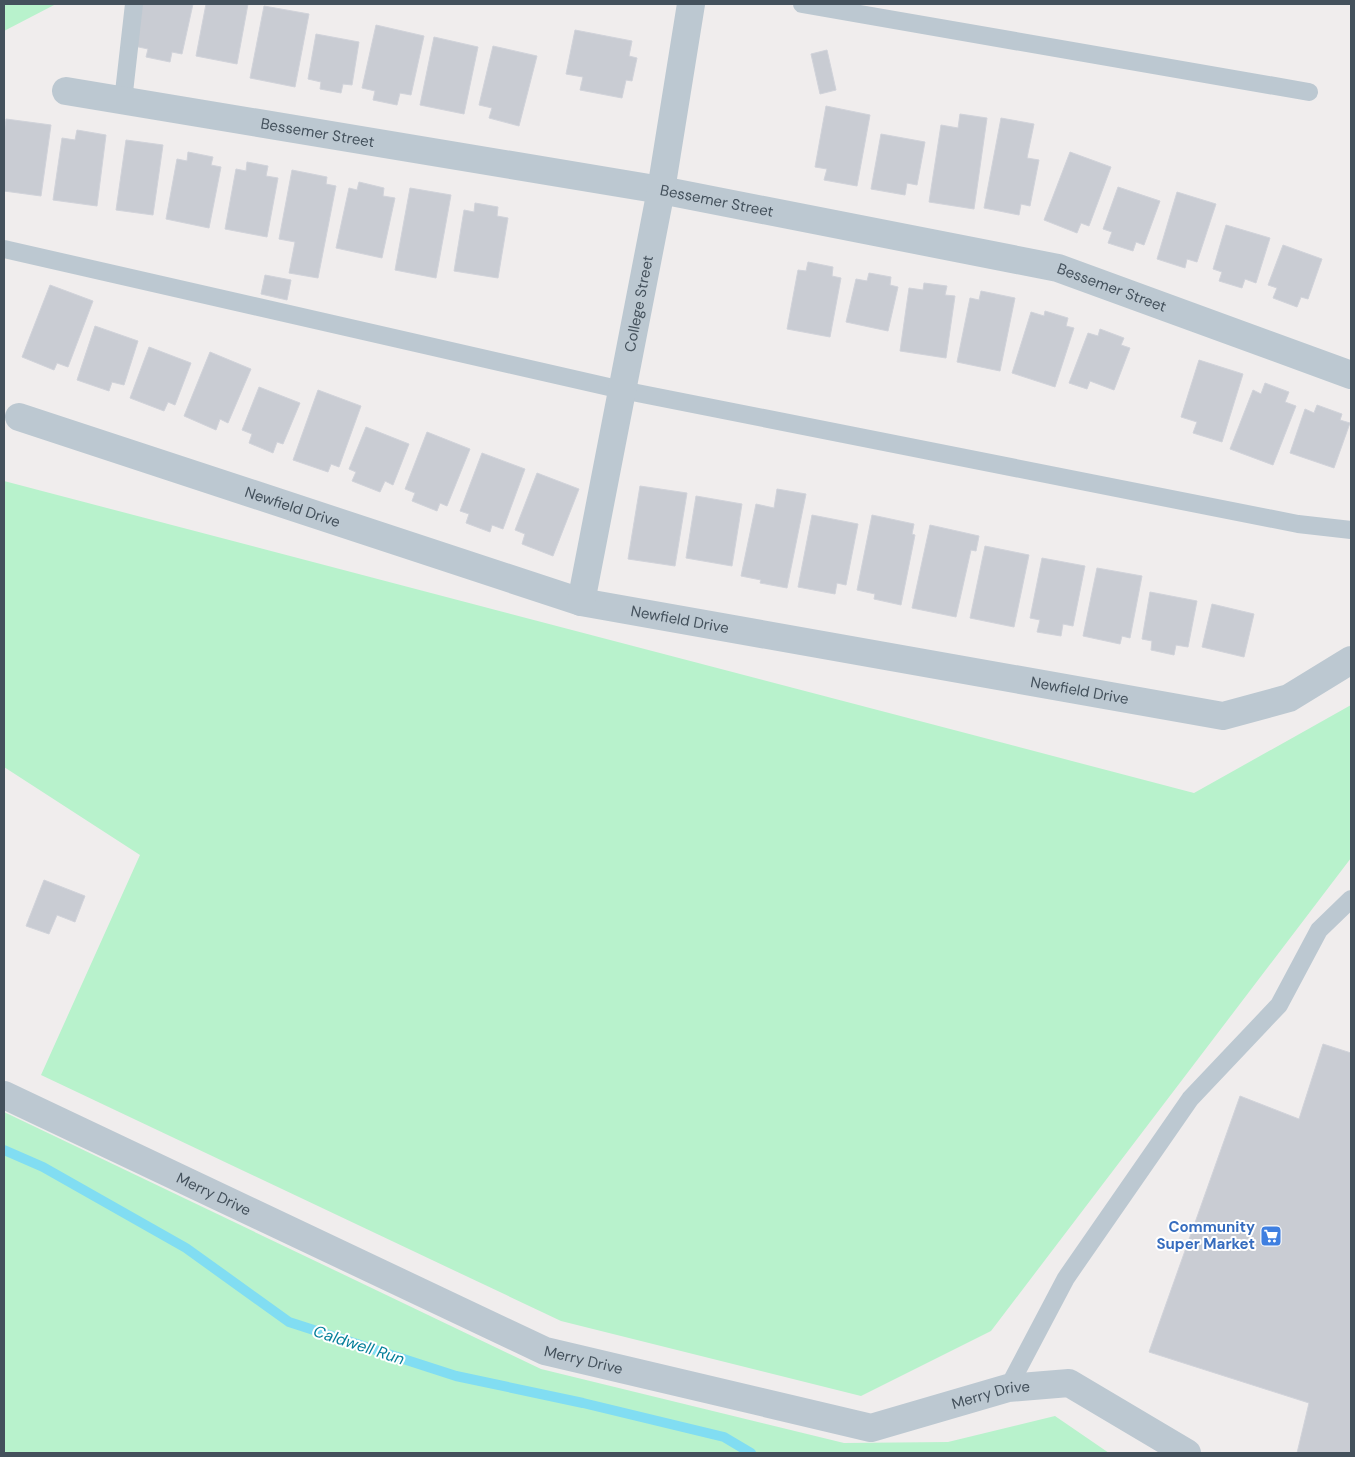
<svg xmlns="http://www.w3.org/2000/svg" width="1355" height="1457" viewBox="0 0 1355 1457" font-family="'DM Sans',sans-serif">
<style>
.green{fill:#b8f2cc}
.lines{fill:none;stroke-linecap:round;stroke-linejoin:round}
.stream{stroke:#81ddf2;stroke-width:10}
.building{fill:#c9ccd3;stroke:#d1d3da}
.lane{stroke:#bcc8d1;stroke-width:18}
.street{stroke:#bcc8d1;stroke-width:28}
.labels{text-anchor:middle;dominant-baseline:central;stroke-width:4;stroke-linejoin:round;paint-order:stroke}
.street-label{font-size:15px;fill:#44515c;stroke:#fff}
.shop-label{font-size:15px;font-weight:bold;fill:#366cbe;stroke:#fff;text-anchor:end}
.water-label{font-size:16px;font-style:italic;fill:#047e99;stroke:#fff}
</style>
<rect width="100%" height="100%" fill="#f0eded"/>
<g class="green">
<polygon points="4,4 56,4 4,31"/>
<polygon points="4,481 1194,793 1351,705 1351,858 991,1331 861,1396 561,1321 41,1075 140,855 4,767"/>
<polygon points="4,1112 541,1369 844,1443 948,1442 1055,1416 1109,1453 4,1453"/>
</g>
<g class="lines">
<polyline class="stream" points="4,1150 43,1167 186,1248 289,1322 456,1376 583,1403 724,1437 751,1453"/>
</g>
<g class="building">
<polygon points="142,4 193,4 182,54 172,52 170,62 146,57 148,49 134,46"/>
<polygon points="206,4 248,4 237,64 196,56"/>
<polygon points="264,6 309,14 295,87 250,78"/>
<polygon points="376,25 424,36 411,95 400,93 397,105 373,100 375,91 362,88"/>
<polygon points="575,30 632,41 629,56 637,58 632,81 626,80 622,98 580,90 583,77 566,74"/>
<polygon points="316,34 359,42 352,85 343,84 341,93 320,89 321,82 308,79"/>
<polygon points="434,37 478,47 464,114 420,105"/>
<polygon points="493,46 537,56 519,126 489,118 492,108 479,105"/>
<polygon points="827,50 836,90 820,94 811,54"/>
<polygon points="826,106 870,115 857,186 824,180 827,169 815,167"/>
<polygon points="960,114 987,118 974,209 929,202 941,125 958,128"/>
<polygon points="1001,118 1034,124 1027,158 1039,160 1030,206 1021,204 1019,215 984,208"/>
<polygon points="6,119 51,125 41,196 4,191 4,134"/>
<polygon points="77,130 106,135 97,206 53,200 62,138 75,140"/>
<polygon points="881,134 925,142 917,185 907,183 905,195 871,189"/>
<polygon points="126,140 163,145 153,215 116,210"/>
<polygon points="188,152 213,157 211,165 221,167 209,228 166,219 177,159 187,161"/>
<polygon points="1070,152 1111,167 1089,226 1081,223 1077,233 1044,220"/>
<polygon points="247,162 268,166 266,176 278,178 267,237 225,229 236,169 246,171"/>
<polygon points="292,170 327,177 326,184 336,186 318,278 289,273 295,242 279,239"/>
<polygon points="359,182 384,188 383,196 395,198 382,258 336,248 349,188 357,190"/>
<polygon points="1118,187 1160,201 1144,245 1136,242 1133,251 1108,243 1112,232 1103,229"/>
<polygon points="410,188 451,195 436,278 395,270"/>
<polygon points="1177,192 1216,204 1197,262 1187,259 1185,268 1157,259"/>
<polygon points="475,203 498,207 497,216 508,218 498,278 454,271 464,210 474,212"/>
<polygon points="1226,225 1270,238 1256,283 1245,279 1242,288 1219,281 1222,272 1213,269"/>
<polygon points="1283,245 1322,259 1308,299 1301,297 1297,307 1273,298 1277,288 1268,285"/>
<polygon points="808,262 833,267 832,276 841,278 830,337 787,329 798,270 806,271"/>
<polygon points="869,273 891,277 890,285 898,287 888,331 846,322 856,279 867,281"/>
<polygon points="265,275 291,280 287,300 261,294"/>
<polygon points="924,283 947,286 945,295 955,296 946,358 900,351 909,288 923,290"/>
<polygon points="50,285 93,301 68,367 57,363 54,370 22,357"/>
<polygon points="981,291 1015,298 1000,371 957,362 970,298 979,300"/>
<polygon points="1045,311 1068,318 1066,326 1074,328 1055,387 1012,373 1031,312 1044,316"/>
<polygon points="95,326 138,341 124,385 112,382 109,391 77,380"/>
<polygon points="1100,329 1124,338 1121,345 1130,348 1114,390 1090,381 1087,389 1069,383 1088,333 1098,336"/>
<polygon points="149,347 191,363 175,405 168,402 164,411 130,398"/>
<polygon points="210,352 251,369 228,423 220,419 216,430 184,416"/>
<polygon points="1199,360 1243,374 1222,442 1193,433 1197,422 1181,417"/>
<polygon points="1265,383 1289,392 1285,402 1296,406 1273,465 1230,449 1253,390 1261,394"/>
<polygon points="259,387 300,403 283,444 277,442 273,453 249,443 252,434 242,430"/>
<polygon points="318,390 361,406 339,467 331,464 328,472 293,460"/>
<polygon points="1317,405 1342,414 1340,420 1350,423 1334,468 1290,453 1305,409 1314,413"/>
<polygon points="366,427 409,444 393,485 385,481 380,492 352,481 356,472 349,469"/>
<polygon points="427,432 470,449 447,506 440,503 437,511 412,501 415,493 405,489"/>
<polygon points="482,453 525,469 503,529 492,525 490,532 466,523 469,514 460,511"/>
<polygon points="537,473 579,489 553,556 522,544 525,534 515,530"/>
<polygon points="640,486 687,493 675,566 628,559"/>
<polygon points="777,489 806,494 787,588 760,583 761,580 741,576 756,504 774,508"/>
<polygon points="696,496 742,504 732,566 686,558"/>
<polygon points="812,515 858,524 846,585 837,583 835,594 798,587"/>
<polygon points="872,515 914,524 912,534 915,535 901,605 874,599 875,594 857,590"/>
<polygon points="930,525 979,536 976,551 971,550 956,617 912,608"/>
<polygon points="985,546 1029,555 1014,627 970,618"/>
<polygon points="1042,558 1085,566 1073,626 1063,624 1061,636 1037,632 1040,620 1030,618"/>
<polygon points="1097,568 1142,576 1130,638 1122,636 1120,644 1083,636"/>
<polygon points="1150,592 1197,601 1188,647 1176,645 1174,655 1151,650 1152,641 1142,639"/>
<polygon points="1212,604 1254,614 1244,657 1202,647"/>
<polygon points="44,880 85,896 75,922 57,915 49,934 26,926"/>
<polygon points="1323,1044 1351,1053 1351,1453 1297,1453 1309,1403 1149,1352 1240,1096 1299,1119"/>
</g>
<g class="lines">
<g class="lane">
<polyline points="802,4 1309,92"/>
<polyline points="123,101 134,4"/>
<polyline points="4,249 622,390 1298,524 1351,530"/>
<polyline points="1008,1388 1066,1278 1190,1099 1279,1005 1319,930 1351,899"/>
</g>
<g class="street">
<path id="s1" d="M66,91L661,190L1058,268L1351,375"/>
<path id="s2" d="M19,417L581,602L1223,716L1289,698L1351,660"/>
<path id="s3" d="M581,602L661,190L691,4"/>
<path id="s4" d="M4,1095L545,1351L871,1428L1008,1388L1069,1383L1187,1453"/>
</g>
</g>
<defs>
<g id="supermarket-square" transform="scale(1.125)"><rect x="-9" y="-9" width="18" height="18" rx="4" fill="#3f7fe0" stroke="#fff"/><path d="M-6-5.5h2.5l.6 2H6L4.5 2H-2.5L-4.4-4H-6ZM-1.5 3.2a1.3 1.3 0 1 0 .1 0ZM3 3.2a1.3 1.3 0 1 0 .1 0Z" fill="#fff"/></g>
</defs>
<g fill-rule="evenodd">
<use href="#supermarket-square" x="1271" y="1236"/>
</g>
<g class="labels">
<g class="street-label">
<text stroke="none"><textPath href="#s1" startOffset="255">Bessemer Street</textPath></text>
<text stroke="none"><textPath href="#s1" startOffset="660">Bessemer Street</textPath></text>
<text stroke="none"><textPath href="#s1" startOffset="1065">Bessemer Street</textPath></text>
<text stroke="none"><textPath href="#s3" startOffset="304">College Street</textPath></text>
<text stroke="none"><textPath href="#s2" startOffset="288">Newfield Drive</textPath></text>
<text stroke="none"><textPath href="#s2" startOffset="692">Newfield Drive</textPath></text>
<text stroke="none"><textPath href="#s2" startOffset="1098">Newfield Drive</textPath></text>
<text stroke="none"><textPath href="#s4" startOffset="232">Merry Drive</textPath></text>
<text stroke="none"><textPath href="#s4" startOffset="638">Merry Drive</textPath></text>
<text stroke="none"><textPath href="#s4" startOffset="1058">Merry Drive</textPath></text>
</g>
<g class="shop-label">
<text x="1255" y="1227">Community<tspan x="1255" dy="17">Super Market</tspan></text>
</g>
<g class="water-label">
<text transform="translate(359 1345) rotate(18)">Caldwell Run</text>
</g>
</g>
<rect width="1355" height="1457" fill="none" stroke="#44515c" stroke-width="10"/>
</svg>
